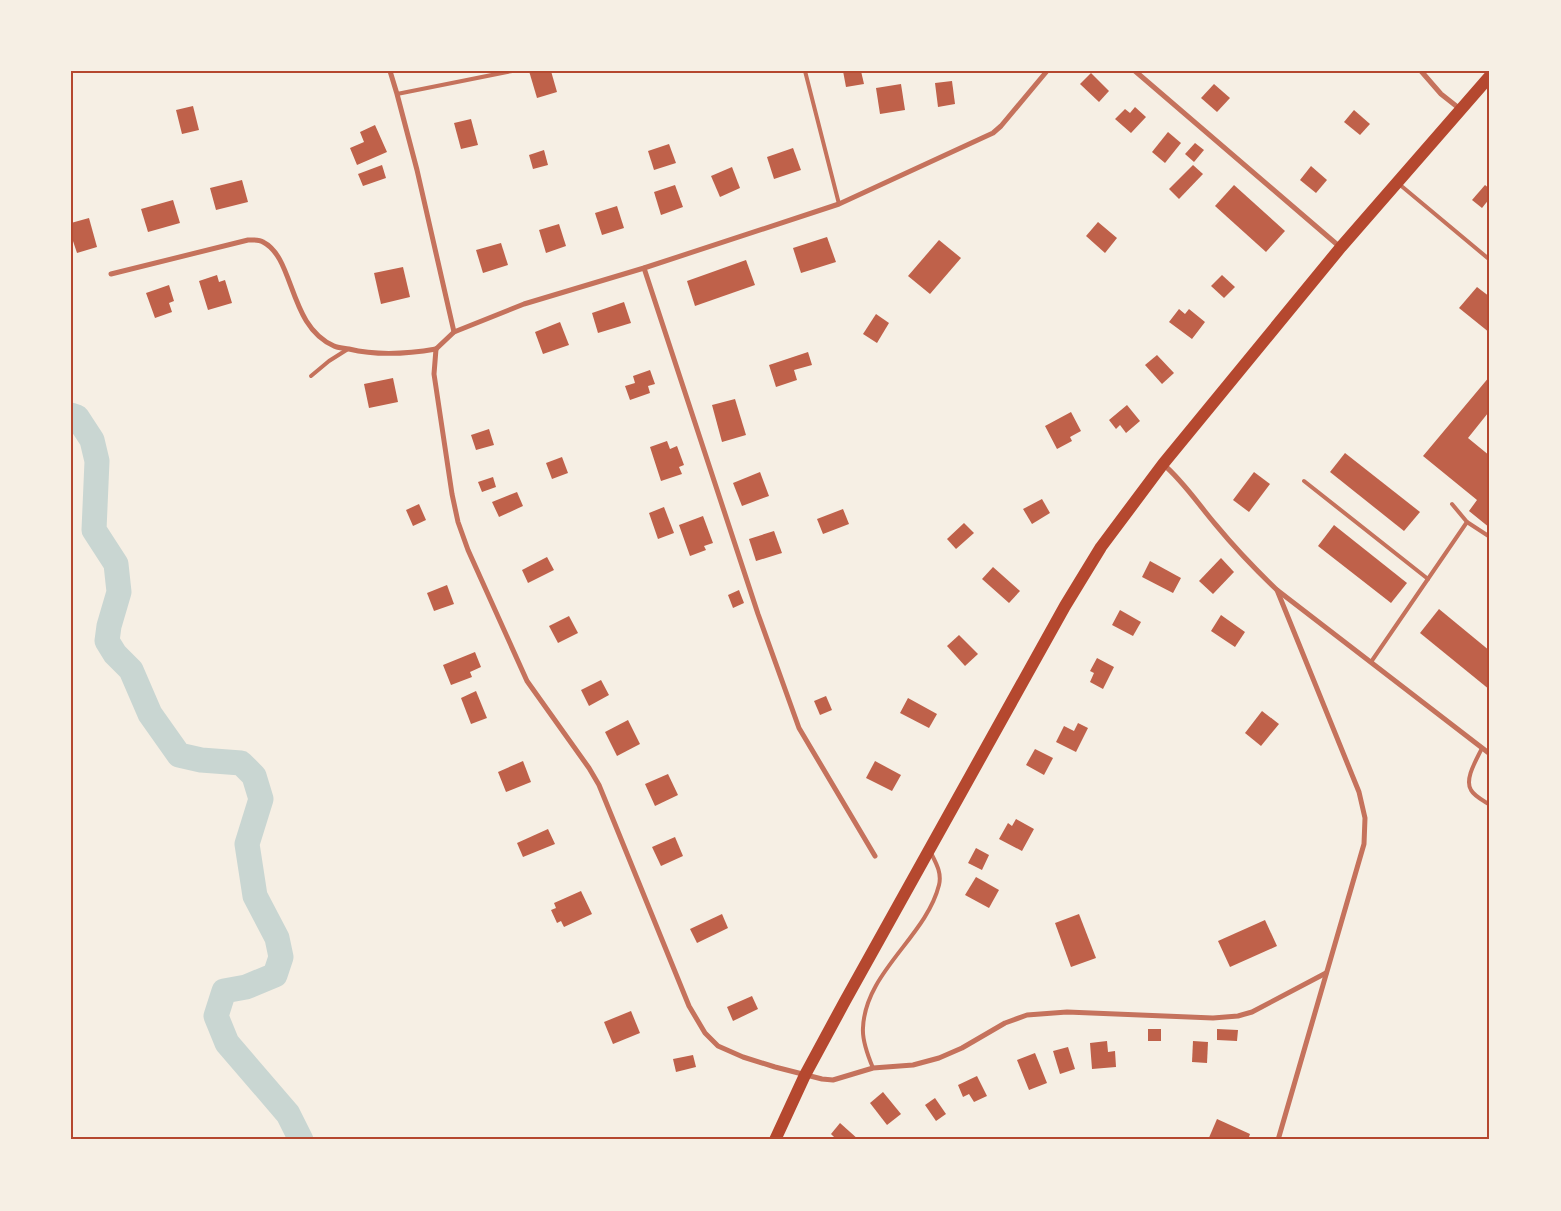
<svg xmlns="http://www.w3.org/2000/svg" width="1561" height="1211" viewBox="0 0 1561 1211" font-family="Barlow,sans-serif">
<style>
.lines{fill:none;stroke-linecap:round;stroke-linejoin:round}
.river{stroke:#c9d6d2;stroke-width:25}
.building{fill:#bf614a}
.service{stroke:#c5725c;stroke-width:4}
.minor{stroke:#c5725c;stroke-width:5}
.primary{stroke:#b5482f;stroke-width:12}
.neatline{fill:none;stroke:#b5482f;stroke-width:2}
</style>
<rect width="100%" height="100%" fill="#f6efe4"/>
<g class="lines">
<polyline class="river" points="71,415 77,417 92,440 97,461 94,530 116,564 119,592 109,626 107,641 115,654 131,670 150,714 179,755 201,760 241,763 254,776 261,799 247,844 255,896 277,938 281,957 275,975 246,987 224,991 216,1016 227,1043 288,1114 301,1140"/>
</g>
<g class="building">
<polygon points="529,71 551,71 557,92 537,98"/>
<polygon points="843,71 861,71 864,84 846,87"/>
<polygon points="1091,73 1109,91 1099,102 1080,84"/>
<polygon points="952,81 955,104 938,107 935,83"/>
<polygon points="901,84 905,110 880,114 876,88"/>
<polygon points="1214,84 1230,98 1217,112 1201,98"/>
<polygon points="193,106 199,130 182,134 176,110"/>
<polygon points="1135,107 1146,117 1131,133 1115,119 1125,109 1130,113"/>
<polygon points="1354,110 1370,124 1360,135 1344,122"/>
<polygon points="471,119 478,145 461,149 454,123"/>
<polygon points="375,125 387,152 357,165 350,148 364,142 360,132"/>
<polygon points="1168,132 1181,143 1165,163 1152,152"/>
<polygon points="1195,143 1204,150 1194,162 1185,154"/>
<polygon points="669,144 676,163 654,170 648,151"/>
<polygon points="793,148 801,170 774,179 767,157"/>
<polygon points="544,150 548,165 533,169 529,155"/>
<polygon points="382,165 386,178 363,186 358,174"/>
<polygon points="1193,165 1203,174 1179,199 1169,189"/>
<polygon points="1311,166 1327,180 1316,193 1300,180"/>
<polygon points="732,167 740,188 720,197 711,176"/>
<polygon points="242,180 248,202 216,210 210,188"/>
<polygon points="675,185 683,207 661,215 654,192"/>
<polygon points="1234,185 1285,231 1266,252 1215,206"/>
<polygon points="1485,185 1490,189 1490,198 1482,208 1472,200"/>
<polygon points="173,200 180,223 148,232 141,209"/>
<polygon points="617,206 624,228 602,235 595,213"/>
<polygon points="89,218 97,247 77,253 71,235 71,223"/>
<polygon points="1098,222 1117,238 1105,253 1086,236"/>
<polygon points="559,224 566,246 546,253 539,230"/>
<polygon points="827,237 836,262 801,273 793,248"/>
<polygon points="939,240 961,258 930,294 908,276"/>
<polygon points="501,243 508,265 483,273 476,250"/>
<polygon points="746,260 755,285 695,306 687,281"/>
<polygon points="403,267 410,297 381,304 374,273"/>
<polygon points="217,275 219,282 225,280 232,303 208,310 199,281"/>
<polygon points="1222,275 1235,287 1224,298 1211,286"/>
<polygon points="169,285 174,301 169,303 172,312 155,318 146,293"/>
<polygon points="1477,287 1490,297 1490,333 1459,308"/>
<polygon points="624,302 631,323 598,333 592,313"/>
<polygon points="1179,309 1185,314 1189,309 1205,322 1192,339 1169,322"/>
<polygon points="876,314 889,323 877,343 863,334"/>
<polygon points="560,322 569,345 543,354 535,332"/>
<polygon points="808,352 812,365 794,370 797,380 776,387 769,365"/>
<polygon points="1157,355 1174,373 1162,384 1145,365"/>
<polygon points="650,370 655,384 648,386 650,393 630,400 625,386 635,383 633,376"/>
<polygon points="1490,376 1490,415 1488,413 1468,438 1490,456 1490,528 1469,511 1477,500 1423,456"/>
<polygon points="393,378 398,402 369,408 364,384"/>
<polygon points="735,399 746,435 722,442 712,405"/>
<polygon points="1127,405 1140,421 1126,433 1120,425 1116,429 1109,420"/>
<polygon points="1071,412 1081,431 1070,437 1072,441 1057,449 1045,426"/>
<polygon points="489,429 494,445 476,450 471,435"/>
<polygon points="667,441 670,449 677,446 684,465 679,467 682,474 661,481 650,447"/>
<polygon points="1345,453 1420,512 1404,531 1330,472"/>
<polygon points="562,457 568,473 552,479 546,463"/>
<polygon points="760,472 769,496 742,506 733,483"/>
<polygon points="1254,472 1270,484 1249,512 1233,500"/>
<polygon points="493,477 496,487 482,492 478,482"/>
<polygon points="517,492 523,506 499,517 492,502"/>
<polygon points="1042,499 1050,513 1032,524 1023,509"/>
<polygon points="419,504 426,520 413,526 406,510"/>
<polygon points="664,507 674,533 658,539 649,513"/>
<polygon points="843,509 849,524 823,534 817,519"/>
<polygon points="703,516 713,543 704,546 706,550 690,556 679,525"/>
<polygon points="964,523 974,533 956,549 947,539"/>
<polygon points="1334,525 1407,583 1391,603 1318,546"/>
<polygon points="774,531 782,553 756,561 749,539"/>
<polygon points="547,557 554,570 528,583 522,570"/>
<polygon points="1221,558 1234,572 1213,594 1199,581"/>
<polygon points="1150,561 1181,578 1173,593 1142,577"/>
<polygon points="993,567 1020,591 1009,603 982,579"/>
<polygon points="447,585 454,604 434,611 427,593"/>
<polygon points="739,590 744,603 733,608 728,595"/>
<polygon points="1439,609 1490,651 1490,690 1420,633"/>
<polygon points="1120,610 1141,622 1133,636 1112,625"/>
<polygon points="1221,615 1245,632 1235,647 1211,631"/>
<polygon points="569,616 578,633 558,643 549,626"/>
<polygon points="959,635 978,654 965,666 947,646"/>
<polygon points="475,652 481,667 470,672 472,677 451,685 443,665"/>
<polygon points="1097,658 1114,667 1103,689 1090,682 1094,673 1090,671"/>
<polygon points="601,680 609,695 589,706 581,690"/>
<polygon points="476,691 487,718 471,724 461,698"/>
<polygon points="826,696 832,710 820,715 814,701"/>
<polygon points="908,698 937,714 929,728 900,713"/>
<polygon points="1262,711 1279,724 1261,746 1245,733"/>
<polygon points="628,720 640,744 617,756 605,732"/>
<polygon points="1078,723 1088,728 1076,752 1056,742 1064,726 1074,731"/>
<polygon points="1035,749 1053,758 1044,775 1026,765"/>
<polygon points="523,761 531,782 506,792 498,772"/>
<polygon points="875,761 901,775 892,791 866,778"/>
<polygon points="668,774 678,795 655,806 645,784"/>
<polygon points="1016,819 1034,829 1022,851 999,839 1008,823 1012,826"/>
<polygon points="548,829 555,844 523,857 517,843"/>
<polygon points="675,837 683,856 661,866 652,847"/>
<polygon points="976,848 989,855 982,870 968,863"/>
<polygon points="976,877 999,890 989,908 965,895"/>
<polygon points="581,891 592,914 564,927 561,921 557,923 551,910 556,908 554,903"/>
<polygon points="722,914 728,928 697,943 690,929"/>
<polygon points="1079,914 1096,958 1071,967 1055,923"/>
<polygon points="1265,920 1277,946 1230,967 1218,941"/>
<polygon points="752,996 758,1009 733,1021 727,1007"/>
<polygon points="631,1011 640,1033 613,1044 604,1022"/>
<rect x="1148" y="1029" width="13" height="12"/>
<polygon points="1217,1029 1238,1030 1237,1041 1217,1040"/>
<polygon points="1107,1041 1108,1052 1115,1051 1116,1067 1092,1069 1090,1043"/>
<polygon points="1193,1041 1208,1042 1207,1063 1192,1062"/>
<polygon points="1068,1047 1075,1069 1060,1074 1053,1051"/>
<polygon points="1035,1053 1047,1083 1029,1090 1017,1060"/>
<polygon points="693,1055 696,1067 676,1072 673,1059"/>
<polygon points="977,1076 987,1096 974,1102 969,1094 963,1097 958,1085"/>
<polygon points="883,1092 901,1114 887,1125 870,1103"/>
<polygon points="935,1098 946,1114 936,1121 925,1105"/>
<polygon points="1217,1119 1250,1134 1248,1140 1208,1140"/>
<polygon points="840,1123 859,1140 837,1140 831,1134"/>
</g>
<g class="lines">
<g class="service">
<polyline points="805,71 839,204"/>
<polyline points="397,94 512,71"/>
<polyline points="1399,184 1490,260"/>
<polyline points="311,376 329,361 348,349"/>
<polyline points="1304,481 1428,579"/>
<polyline points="1452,504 1467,522 1490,537"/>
<polyline points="1371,662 1467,522"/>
<path d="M1482,748C1477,759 1464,779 1471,790C1474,796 1484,801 1490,805"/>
<path d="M873,1068C868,1056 862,1041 863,1028C865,972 926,937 939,885C942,873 936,863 931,853"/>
</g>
<g class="minor">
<polyline points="390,71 397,94 417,170 454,332"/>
<polyline points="1135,71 1340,247"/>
<polyline points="1421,71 1441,94 1460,109"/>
<polyline points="644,268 758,614 799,728 875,856"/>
<path d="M111,274L248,240C253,240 259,239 263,242C295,258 288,326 334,346C338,348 344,348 349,349C378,356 407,354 436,349"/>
<polyline points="436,349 434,374 452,494 458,522 468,550 527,681 589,768 599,785 689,1006 705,1033 718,1046 743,1057 775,1067 822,1079 833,1080 873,1068 913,1065 939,1058 962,1048 1005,1023 1027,1015 1067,1012 1213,1018 1238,1016 1252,1012 1326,973"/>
<polyline points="436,349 454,332 524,304 644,268 839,204 993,133 1001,126 1047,71"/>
<path d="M1163,464C1184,482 1198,504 1216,525C1235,548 1255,569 1277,590L1490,754"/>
<polyline points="1277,590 1359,792 1365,818 1364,844 1278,1140"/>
</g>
<polyline class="primary" points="775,1140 805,1075 845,1001 1065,606 1101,547 1163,464 1341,247 1490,76"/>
</g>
<rect width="1561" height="1211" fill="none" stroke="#f6efe4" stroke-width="145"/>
<rect x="72" y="72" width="1416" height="1066" class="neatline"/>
</svg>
